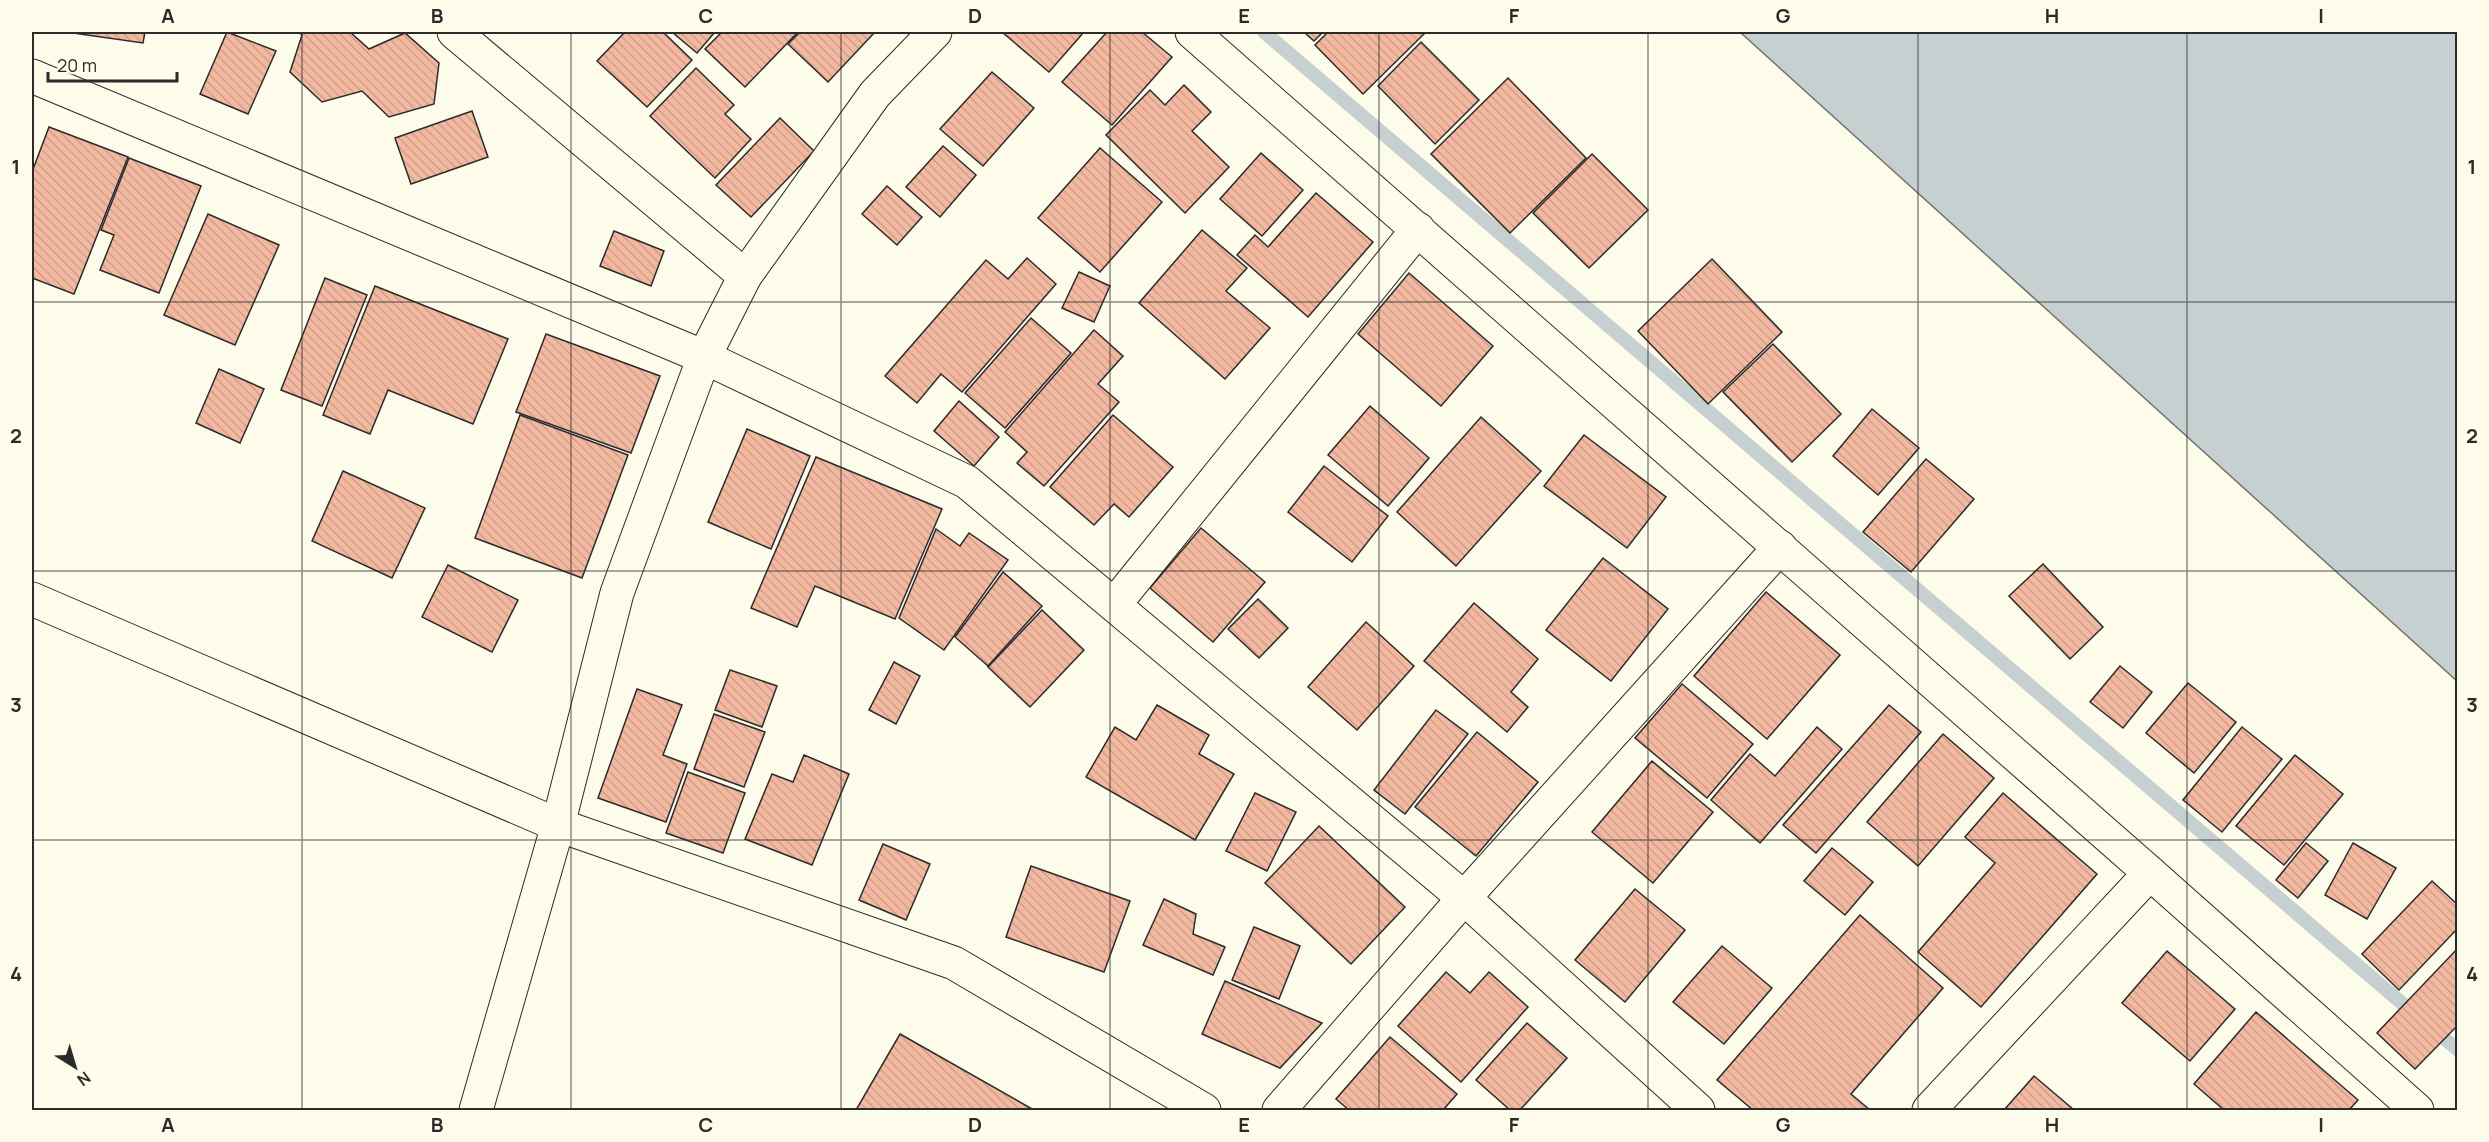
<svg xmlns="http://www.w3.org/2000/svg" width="2489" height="1142" viewBox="0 0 2489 1142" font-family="Manrope,sans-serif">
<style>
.water{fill:#c7d0d0;stroke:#74746e;stroke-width:1.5}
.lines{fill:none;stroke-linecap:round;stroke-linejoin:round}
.stream{stroke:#c7d0d0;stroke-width:14}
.building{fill:url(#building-back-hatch);stroke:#2b2b2b;stroke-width:1.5}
.minor-casing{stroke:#2b2b2b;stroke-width:35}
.minor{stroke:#fdfbea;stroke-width:33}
.grid{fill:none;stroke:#2b2b2b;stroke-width:1.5;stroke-opacity:0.55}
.neatline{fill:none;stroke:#2b2b2b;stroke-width:2}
.grid-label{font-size:20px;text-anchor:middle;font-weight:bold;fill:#2b2b2b}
</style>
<defs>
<pattern id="building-back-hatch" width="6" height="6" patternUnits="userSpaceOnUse" patternTransform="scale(1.5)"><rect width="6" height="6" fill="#f2b8a0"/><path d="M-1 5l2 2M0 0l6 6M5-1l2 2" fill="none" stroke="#d09e8a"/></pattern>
</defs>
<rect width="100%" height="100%" fill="#fdfbea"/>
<polygon class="water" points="1740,32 2457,32 2457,681"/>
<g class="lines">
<g class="stream">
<polyline points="1264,32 2417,1016"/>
<polyline points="2432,1028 2458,1050"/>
</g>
</g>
<g class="building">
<polygon points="66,32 145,32 143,43"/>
<polygon points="227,32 276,51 248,114 200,94"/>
<polygon points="298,32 350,32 369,49 405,33 439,63 434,104 389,117 362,91 322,102 290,72 302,35"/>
<polygon points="625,32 663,32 692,60 647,107 597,61"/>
<polygon points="672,32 715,32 697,53"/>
<polygon points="722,32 798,32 745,87 705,49"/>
<polygon points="800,32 875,32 828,82 788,44"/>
<polygon points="1002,32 1084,32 1049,72"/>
<polygon points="1107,32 1142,32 1172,57 1112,125 1062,82"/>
<polygon points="1304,32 1323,32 1314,41"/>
<polygon points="1328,32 1426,32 1363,94 1315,45"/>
<polygon points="1421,42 1479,100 1435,144 1378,86"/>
<polygon points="696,68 734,105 725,114 751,139 715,178 650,116"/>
<polygon points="992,72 1034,108 983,166 940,129"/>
<polygon points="1508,78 1586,158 1510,233 1431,154"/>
<polygon points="1184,85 1211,112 1192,131 1229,167 1185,213 1106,135 1150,90 1165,105"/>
<polygon points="472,111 488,157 411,184 395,138"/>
<polygon points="780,118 814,151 751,217 716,185"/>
<polygon points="49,127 128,157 74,294 32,278 32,172"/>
<polygon points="943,146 976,175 940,217 906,187"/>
<polygon points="1100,148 1162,202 1100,272 1038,218"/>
<polygon points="1261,153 1303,190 1262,236 1220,199"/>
<polygon points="1592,154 1648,210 1589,268 1533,213"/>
<polygon points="129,158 201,186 159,293 100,270 114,235 101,230"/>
<polygon points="887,186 922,217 897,245 862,214"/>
<polygon points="1316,193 1373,242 1308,317 1237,255 1255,235 1268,247"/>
<polygon points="208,214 279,245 235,345 164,315"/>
<polygon points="1202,230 1247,268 1226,291 1270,328 1225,379 1139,303"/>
<polygon points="614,231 664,251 651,286 600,266"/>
<polygon points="1027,258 1056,284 962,392 941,374 917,403 885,376 986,260 1008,279"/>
<polygon points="1712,259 1782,332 1708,404 1638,331"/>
<polygon points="1079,272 1110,286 1094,322 1062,308"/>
<polygon points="1409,273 1493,346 1441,406 1358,334"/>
<polygon points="325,278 367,295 322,406 281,390"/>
<polygon points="375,286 508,339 473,424 388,390 370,434 323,415"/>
<polygon points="1031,318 1071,353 1005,428 965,393"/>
<polygon points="1094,330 1123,356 1098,384 1119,402 1044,486 1017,463 1027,452 1005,432"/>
<polygon points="546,334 660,376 631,453 516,412"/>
<polygon points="1773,344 1841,414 1792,462 1723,392"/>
<polygon points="219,369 264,389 240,443 196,423"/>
<polygon points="959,401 999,437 974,466 934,431"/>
<polygon points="1370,406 1429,458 1388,506 1328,455"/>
<polygon points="1872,409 1919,448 1878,495 1833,456"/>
<polygon points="520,415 628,455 582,578 475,538"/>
<polygon points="1113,415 1173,467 1129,517 1114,504 1094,525 1050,487"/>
<polygon points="1481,417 1541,471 1456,566 1397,512"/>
<polygon points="747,429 810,456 771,549 708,522"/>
<polygon points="1584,435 1666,497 1627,548 1544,486"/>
<polygon points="816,457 942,509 895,619 815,586 797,627 751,608"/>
<polygon points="1926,459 1974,499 1911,572 1863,532"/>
<polygon points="1324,466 1388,516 1352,562 1288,512"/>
<polygon points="343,471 425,508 392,578 312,541"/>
<polygon points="1201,528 1265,582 1213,642 1150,588"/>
<polygon points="936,529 960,546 969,533 1008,560 944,650 899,618"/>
<polygon points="1603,558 1668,609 1611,681 1546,630"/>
<polygon points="2043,564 2103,627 2070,659 2009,596"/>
<polygon points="448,565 518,600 492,652 422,617"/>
<polygon points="1003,572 1042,606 988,666 955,637"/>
<polygon points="1766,592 1840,655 1767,739 1694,676"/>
<polygon points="1258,599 1288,628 1259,658 1228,629"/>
<polygon points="1474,603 1538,659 1511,692 1528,707 1507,732 1424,661"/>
<polygon points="1042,610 1084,650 1030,707 988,667"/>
<polygon points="1366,622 1414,666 1357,730 1308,687"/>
<polygon points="894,662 920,676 896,724 869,710"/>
<polygon points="2120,666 2152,692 2123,728 2090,702"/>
<polygon points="730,670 777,686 762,727 715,710"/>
<polygon points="2188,683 2236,722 2194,773 2146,733"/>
<polygon points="1682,684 1753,744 1707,798 1635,738"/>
<polygon points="637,689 682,705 663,755 687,764 666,822 598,798"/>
<polygon points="1157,705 1209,735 1199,754 1234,774 1195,840 1086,777 1115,727 1136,740"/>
<polygon points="1889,705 1921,732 1816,853 1783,825"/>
<polygon points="1436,710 1468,734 1405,814 1374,790"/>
<polygon points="714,714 765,732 744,787 694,769"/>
<polygon points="1817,727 1842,749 1760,843 1711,800 1750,754 1775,776"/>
<polygon points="2242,727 2282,759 2222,832 2183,800"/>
<polygon points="1477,732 1538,782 1476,856 1415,807"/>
<polygon points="1943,734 1994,778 1918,866 1867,822"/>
<polygon points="804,755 849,774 812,865 745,839 772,774 793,782"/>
<polygon points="2295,755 2343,794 2284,865 2236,826"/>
<polygon points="1652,761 1713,812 1653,883 1592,832"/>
<polygon points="688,772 745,793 723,853 666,833"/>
<polygon points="1255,793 1296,812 1267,871 1226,851"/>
<polygon points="2003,793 2097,874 1981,1007 1918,952 1995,863 1965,837"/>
<polygon points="1319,826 1405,907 1351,964 1265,883"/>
<polygon points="2306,843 2328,861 2298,898 2276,880"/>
<polygon points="2353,843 2396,868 2367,919 2325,895"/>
<polygon points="883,844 930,864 906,920 859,900"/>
<polygon points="1832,848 1873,882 1845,915 1804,881"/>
<polygon points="1031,866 1130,901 1104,972 1006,937"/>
<polygon points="2432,881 2458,905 2458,928 2399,990 2362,954"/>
<polygon points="1635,889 1685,930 1625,1002 1575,960"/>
<polygon points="1164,899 1196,914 1193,934 1225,947 1213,975 1143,945"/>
<polygon points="1860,915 1943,988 1851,1094 1870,1110 1753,1110 1717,1080"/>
<polygon points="1254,927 1300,946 1279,999 1232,980"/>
<polygon points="1722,946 1772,988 1724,1044 1673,1002"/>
<polygon points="2458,948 2458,1025 2415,1069 2377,1033"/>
<polygon points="2167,951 2235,1009 2190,1061 2122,1003"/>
<polygon points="1446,972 1470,993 1489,972 1528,1007 1461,1082 1398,1026"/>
<polygon points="1225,981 1322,1023 1280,1068 1202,1034"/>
<polygon points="2256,1012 2358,1100 2349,1110 2224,1110 2194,1084"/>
<polygon points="1527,1023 1567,1058 1520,1110 1510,1110 1476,1080"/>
<polygon points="900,1034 1034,1110 856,1110"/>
<polygon points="1390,1037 1457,1094 1443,1110 1349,1110 1336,1099"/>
<polygon points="2034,1076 2074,1110 2004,1110"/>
</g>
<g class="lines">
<g class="minor-casing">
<g id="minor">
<polyline points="454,32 745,276"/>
<polyline points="1192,32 2150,873 2417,1110"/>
<polyline points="32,76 704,357 967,482 1464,898 1698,1110"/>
<polyline points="32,599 558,825 954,963 1204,1110"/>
<polyline points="1114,605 1418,229"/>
<polyline points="476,1110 558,825 617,593 704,357 745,276 875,94 935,32"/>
<polyline points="1279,1110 1464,898 1780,547"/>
<polyline points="1929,1110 2150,873"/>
</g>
</g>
<use href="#minor" class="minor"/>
</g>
<path class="grid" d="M302,32V1110M571,32V1110M841,32V1110M1110,32V1110M1379,32V1110M1648,32V1110M1918,32V1110M2187,32V1110M32,302H2458M32,571H2458M32,840H2458"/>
<rect width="2489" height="1142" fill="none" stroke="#fdfbea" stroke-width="66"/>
<g transform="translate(75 1067) rotate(143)" stroke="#fdfbea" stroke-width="4.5" paint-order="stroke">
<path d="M0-4.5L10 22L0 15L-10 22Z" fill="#2b2b2b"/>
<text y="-9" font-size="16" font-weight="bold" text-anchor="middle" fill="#2b2b2b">N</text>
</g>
<path d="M48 72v9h129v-9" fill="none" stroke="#2b2b2b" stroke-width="3"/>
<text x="57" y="72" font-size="18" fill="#2b2b2b" stroke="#fdfbea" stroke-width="4.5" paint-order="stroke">20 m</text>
<rect x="33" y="33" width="2423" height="1076" class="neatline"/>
<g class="grid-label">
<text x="168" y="23">A</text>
<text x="437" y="23">B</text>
<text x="706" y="23">C</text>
<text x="975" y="23">D</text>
<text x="1244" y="23">E</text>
<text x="1514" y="23">F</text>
<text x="1783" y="23">G</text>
<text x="2052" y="23">H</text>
<text x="2321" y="23">I</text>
<text x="16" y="174">1</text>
<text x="2472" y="174">1</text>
<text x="16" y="443">2</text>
<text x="2472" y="443">2</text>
<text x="16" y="712">3</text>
<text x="2472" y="712">3</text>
<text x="16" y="981">4</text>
<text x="2472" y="981">4</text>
<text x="168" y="1132">A</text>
<text x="437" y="1132">B</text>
<text x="706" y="1132">C</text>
<text x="975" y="1132">D</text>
<text x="1244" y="1132">E</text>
<text x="1514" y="1132">F</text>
<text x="1783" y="1132">G</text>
<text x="2052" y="1132">H</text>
<text x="2321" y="1132">I</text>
</g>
</svg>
